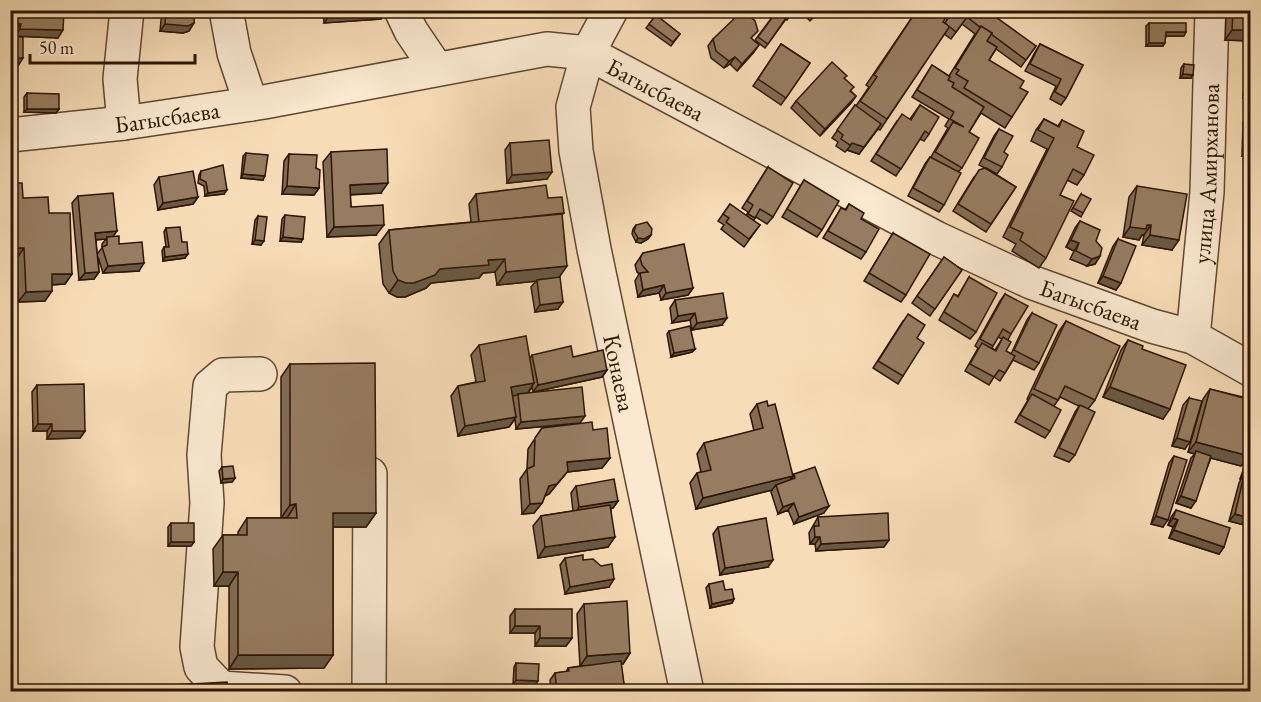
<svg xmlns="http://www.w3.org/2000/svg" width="1261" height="702" viewBox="0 0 1261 702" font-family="'EB Garamond',serif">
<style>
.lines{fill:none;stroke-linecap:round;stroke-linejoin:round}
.minor-casing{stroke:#604831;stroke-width:36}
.minor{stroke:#fae9d0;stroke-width:33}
.wall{fill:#816c53;stroke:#2d1604;stroke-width:1.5;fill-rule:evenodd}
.shaded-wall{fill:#695844;stroke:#2d1604;stroke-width:1.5}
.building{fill:#967d61;stroke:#2d1604;stroke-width:1.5}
.labels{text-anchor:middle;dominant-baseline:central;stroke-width:4.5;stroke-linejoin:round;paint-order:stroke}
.street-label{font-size:24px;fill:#2d1604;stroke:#fae9d0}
</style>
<rect width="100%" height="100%" fill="#f7ddb7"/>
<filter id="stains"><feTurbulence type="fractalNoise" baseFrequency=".00333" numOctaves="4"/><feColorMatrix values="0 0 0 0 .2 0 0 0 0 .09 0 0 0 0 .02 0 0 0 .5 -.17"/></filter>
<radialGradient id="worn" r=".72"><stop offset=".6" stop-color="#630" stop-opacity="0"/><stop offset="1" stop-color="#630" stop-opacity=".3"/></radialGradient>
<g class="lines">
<g class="minor-casing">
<g id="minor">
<polyline points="226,10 234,53 251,104"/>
<polyline points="401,10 411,31 436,68"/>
<path id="s1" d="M611,10L588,53L573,107L576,151L594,249L687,692"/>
<polyline points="124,123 120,79 127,10"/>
<path id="s2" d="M10,135L124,123L264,102L547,49L588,53L936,238L1031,282L1152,326L1193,337L1250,369"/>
<path id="s3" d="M1193,337L1207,192L1212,10"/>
<polyline points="260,374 223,375 210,386 204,455 207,503 197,647 201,667 221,688 285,692"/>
<polyline points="369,692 370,474"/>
</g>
</g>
<use href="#minor" class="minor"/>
</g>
<g class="wall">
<polygon points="10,10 58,38 15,36 15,31"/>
<polygon points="162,10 195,10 189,31 183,33 160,31"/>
<polygon points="244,10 272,10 268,16 244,17"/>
<polygon points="323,10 387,10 381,19 324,23"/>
<polygon points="774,10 794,10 787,20 786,19 765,48 755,40 776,12"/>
<polygon points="799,10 820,10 810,21"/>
<polygon points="917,10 945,23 953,10 1036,46 1021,67 996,49 989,60 1020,88 1012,117 1005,128 981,113 969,132 962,168 958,172 944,205 939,212 908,196 925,164 930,157 931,157 948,128 945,126 949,119 912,97 932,65 949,76 975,34 962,24 951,39 944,34 880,130 878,129 859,154 847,150 845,152 836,146 838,142 832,138 855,105 856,106 869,87 866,85"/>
<polygon points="1226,10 1251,10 1251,41 1225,40"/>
<polygon points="656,15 680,34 671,46 646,28"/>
<polygon points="1149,23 1184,36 1166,36 1163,46 1146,46 1146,26"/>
<polygon points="713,39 752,39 754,52 737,71 730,64 724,68 711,58 708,46"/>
<polygon points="1251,41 1251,99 1243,98 1246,48"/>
<polygon points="781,44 810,63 781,105 753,86"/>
<polygon points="1040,44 1083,65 1066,98 1061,105 1050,99 1056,86 1025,71 1035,52"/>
<polygon points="1184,64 1191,78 1180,78 1181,68"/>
<polygon points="845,79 851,91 856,96 851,103 820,136 791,108 796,101"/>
<polygon points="27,93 59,109 56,113 24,112 24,97"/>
<polygon points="920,105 929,134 924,141 920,139 896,176 871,161 897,121 910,119"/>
<polygon points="1248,115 1251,156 1242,156 1243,122"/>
<polygon points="1044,119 1058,126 1062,120 1077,147 1084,175 1077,185 1067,180 1060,195 1046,258 1039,268 1012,251 1016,244 1003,237 1047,149 1031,141 1036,130"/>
<polygon points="999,129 1004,152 1002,167 997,174 986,168 1016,187 986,232 953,211 974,177 985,168 979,165 994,136"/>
<polygon points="510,143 547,179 507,183 505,150"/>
<polygon points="331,152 381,193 350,195 351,207 376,235 327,237 323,162"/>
<polygon points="246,153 263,180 241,178 243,156"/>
<polygon points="289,154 316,168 319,188 314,195 282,194 284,161"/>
<polygon points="768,167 773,217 767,224 756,217 753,221 760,225 744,247 721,229 724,225 718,221 730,204 746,216 748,212 742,208"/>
<polygon points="201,171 224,194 205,196 204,186 198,183 199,175"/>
<polygon points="159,177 198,197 193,204 158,210 154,185"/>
<polygon points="804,180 822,230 817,237 782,217"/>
<polygon points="1137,186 1172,250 1142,245 1144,235 1142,235 1139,240 1123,237 1129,197"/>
<polygon points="476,194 548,198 564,213 562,215 558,309 535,312 531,287 536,281 497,285 495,272 483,273 479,278 431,283 426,288 405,297 397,297 389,293 383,284 379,244 389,230 471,222 469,204"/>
<polygon points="1081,194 1083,213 1081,217 1071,211"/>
<path d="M78,196L119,244L139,271L103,273L98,257L99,272L94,279L79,280L72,203ZM106,239L102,244V248L97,254L96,240Z"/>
<polygon points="23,198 49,213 72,274 65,284 52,285 45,301 18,302 17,258"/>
<polygon points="849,204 861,219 866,252 861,259 823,238 841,208 845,210"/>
<polygon points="285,215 301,242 280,241 282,219"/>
<polygon points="258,216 261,245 252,244 255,220"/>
<polygon points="1080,221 1096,241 1100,256 1095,264 1087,266 1070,259 1074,251 1066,247 1075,228"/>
<polygon points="636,225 651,235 648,239 641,243 636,242 632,234 633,229"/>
<polygon points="166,228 182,242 185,258 163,261 162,251 164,247 166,247 164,232"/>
<polygon points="893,233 906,295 901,302 864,281"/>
<polygon points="1118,239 1116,290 1098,283 1113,246"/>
<polygon points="643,253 693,288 688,295 661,300 659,293 638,297 635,281 639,274 637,272 635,265"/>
<polygon points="944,257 962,270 930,316 912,303"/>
<polygon points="969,277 976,332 970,339 939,320 954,294 958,296"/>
<path d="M1005,294L1011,334L1008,340L1006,351L1011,354L1027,320L1032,313L1039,363L1034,370L1013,360L1000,381L994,377L989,385L965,371L978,348L975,346L1000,301ZM998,337L1002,339L995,350L992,348Z"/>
<polygon points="675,300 722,325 692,330 690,320 672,323 670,308"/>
<polygon points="903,321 917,338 903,376 898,384 873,368"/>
<polygon points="1066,321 1095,400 1088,409 1075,455 1069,462 1054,456 1075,412 1079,406 1060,397 1054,406 1050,431 1045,438 1015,422 1028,400 1027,399 1059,331"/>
<polygon points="669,331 695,349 692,352 671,357 667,334"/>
<polygon points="1128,340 1142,349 1163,419 1103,397 1121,350"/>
<polygon points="479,345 530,358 532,355 573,357 607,370 602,377 533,392 532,387 528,393 580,423 516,429 515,419 509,427 458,436 451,396 458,386 476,382 471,355"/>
<polygon points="290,364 376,513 366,527 333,527 333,655 324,668 229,669 229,586 214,586 213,549 223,535 238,535 238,532 247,518 287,518 281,518 281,377"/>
<polygon points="1251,384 1251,510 1249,518 1244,525 1229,521 1239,483 1241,479 1240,479 1247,459 1241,466 1211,458 1191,508 1176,503 1191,458 1195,454 1188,452 1203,399 1210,389 1247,398 1249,387"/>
<polygon points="37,385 85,431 80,438 47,439 47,431 33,431 32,392"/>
<polygon points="1189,398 1185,449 1172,446 1183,405"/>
<polygon points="757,404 793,476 790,480 794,474 824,513 794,524 788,510 778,514 771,492 772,490 696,509 690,483 697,473 701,472 697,454 704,443 754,431 750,414"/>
<polygon points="542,428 593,430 610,458 602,468 567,472 549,494 545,496 542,503 534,513 522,514 520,479 527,469 528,449"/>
<polygon points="1174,456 1163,527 1151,524 1169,463"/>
<polygon points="222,467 235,478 232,482 221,483 219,471"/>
<polygon points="576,486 618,501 613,508 611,508 608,547 538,558 533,526 541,516 573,511 571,493"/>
<polygon points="1176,510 1224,547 1219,554 1169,538 1173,527 1168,525 1171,517"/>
<polygon points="818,517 884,547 816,551 815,544 810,544 809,533"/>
<polygon points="171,523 194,542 191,546 168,546 168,527"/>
<polygon points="718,527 768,567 720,575 713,534"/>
<polygon points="565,558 583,560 609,587 565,594 560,565"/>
<polygon points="709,584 725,590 734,599 732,603 710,608 706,588"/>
<polygon points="584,604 630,653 623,664 621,664 625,692 551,692 550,680 555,673 566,672 568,668 580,666 577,614"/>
<polygon points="515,609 572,638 566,646 535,646 535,633 510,633 510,616"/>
<polygon points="516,663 535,685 513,684 514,667"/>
<polygon points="174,685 228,692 170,692"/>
</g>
<g class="shaded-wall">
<polygon points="249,10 272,10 268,16 244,17"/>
<polygon points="359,10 387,10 381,19 324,23 331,13"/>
<polygon points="562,10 587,10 585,14"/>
<polygon points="10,23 21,24 15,31 10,31"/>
<polygon points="194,23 189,31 183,33 160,31 165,24"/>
<polygon points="20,29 63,30 58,38 15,36"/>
<polygon points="1232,30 1251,30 1251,41 1225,40"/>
<polygon points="1166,32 1186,32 1184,36 1163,36"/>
<polygon points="1149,43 1165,43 1163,46 1146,46"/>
<polygon points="759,45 754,52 737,71 742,64"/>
<polygon points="735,57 730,64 724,68 729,61"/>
<polygon points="10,58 23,58 18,66 10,66"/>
<polygon points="1183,74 1193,75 1191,78 1180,78"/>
<polygon points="1250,88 1251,99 1243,98"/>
<polygon points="856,96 851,103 820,136 825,129"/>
<polygon points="27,109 59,109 56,113 24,112"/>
<polygon points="881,124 859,154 847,150 852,143"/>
<polygon points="1247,149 1251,149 1251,156 1242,156"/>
<polygon points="552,172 547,179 507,183 512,175"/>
<polygon points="243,174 265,176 263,180 241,178"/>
<polygon points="388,183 381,193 342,195 350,185"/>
<polygon points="287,186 319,188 314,195 282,194"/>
<polygon points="227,190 224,194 205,196 208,193"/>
<polygon points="198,197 193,204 158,210 163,203"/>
<polygon points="384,225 376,235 327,237 334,227"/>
<polygon points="1147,225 1151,225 1144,235 1142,235 1139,240 1123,237 1130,227"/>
<polygon points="117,231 112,238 107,237 106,239 90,240 95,233"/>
<polygon points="651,235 648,239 641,243 636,242 638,238"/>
<polygon points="1150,235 1179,240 1172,250 1142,245"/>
<polygon points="283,237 303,239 301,242 280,241"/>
<polygon points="255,240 264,241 261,245 252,244"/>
<polygon points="1071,240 1079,243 1074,251 1066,247"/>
<polygon points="10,248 24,248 17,258 10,259"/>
<polygon points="188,254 185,258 163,261 165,257"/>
<polygon points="1100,256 1095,264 1087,266 1092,259"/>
<polygon points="505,259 495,272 483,273 479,278 431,283 426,288 405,297 397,297 389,293 398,280 440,269 488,260"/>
<polygon points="144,263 139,271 103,273 108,266"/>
<polygon points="567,266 558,279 497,285 506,272"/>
<polygon points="99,272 94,279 79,280 85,273"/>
<polygon points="52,274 72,274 65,284 45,285"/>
<polygon points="1103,276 1121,283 1116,290 1098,283"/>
<polygon points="664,285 659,293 638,297 643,290"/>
<polygon points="693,288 688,295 661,300 666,293"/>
<polygon points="52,291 45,301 18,302 26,292"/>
<polygon points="563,302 558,309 535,312 540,305"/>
<polygon points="695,313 690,320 672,323 678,316"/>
<polygon points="727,318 722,325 692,330 697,323"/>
<polygon points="695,349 692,352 671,357 674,353"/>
<polygon points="607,370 602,377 533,392 538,385"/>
<polygon points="534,383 527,394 518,394 517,395 504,398 511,387"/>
<polygon points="1110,387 1170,409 1163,419 1103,397"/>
<polygon points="585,416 580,423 516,429 521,422"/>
<polygon points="516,417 509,427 458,436 465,426"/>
<polygon points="38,424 52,424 47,431 33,431"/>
<polygon points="52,431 85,431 80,438 47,439"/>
<polygon points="1177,438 1190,442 1185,449 1172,446"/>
<polygon points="1196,442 1249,456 1241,466 1195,454 1196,451 1195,454 1188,452"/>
<polygon points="610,458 602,468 567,472 549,494 541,497 567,462"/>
<polygon points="1245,472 1251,473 1251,482 1244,475 1240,479"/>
<polygon points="793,476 785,487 776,485 772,490 696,509 703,498"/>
<polygon points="235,478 232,482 221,483 223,479"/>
<polygon points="1181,496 1196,501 1191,508 1176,503"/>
<polygon points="618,501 613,508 574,515 579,507"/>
<polygon points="542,503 534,513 522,514 530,504"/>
<polygon points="794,503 788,510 778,514 783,507"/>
<polygon points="296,504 287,518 281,518 290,505"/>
<polygon points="829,506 824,513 794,524 799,517"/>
<polygon points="333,513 376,513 366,527 324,527"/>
<polygon points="1235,514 1249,518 1244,525 1229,521"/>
<polygon points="1156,516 1168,520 1163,527 1151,524"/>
<polygon points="1173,518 1178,520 1173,527 1168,525"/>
<polygon points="1174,530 1224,547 1219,554 1169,538"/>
<polygon points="615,537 608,547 538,558 545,547"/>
<polygon points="815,537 820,537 815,544 810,544"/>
<polygon points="889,540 884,547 816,551 821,544"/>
<polygon points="171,542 194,542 191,546 168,546"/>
<polygon points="773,560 768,567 720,575 725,568"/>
<polygon points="223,572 238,572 229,586 214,586"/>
<polygon points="614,579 609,587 565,594 570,587"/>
<polygon points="734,599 732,603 710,608 712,604"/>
<polygon points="515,626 540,626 535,633 510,633"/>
<polygon points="540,638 572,638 566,646 535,646"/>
<polygon points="630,653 623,664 580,666 587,656"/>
<polygon points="238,655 333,655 324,668 229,669"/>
<polygon points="516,680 538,681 535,685 513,684"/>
</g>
<g class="building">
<polygon points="10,10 64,10 63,30 20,29 21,24 10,23"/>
<polygon points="166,10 195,10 194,23 188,26 165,24"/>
<polygon points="331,10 359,10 331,13"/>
<polygon points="805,10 819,10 813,17"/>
<polygon points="917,10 951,10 943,22 950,26 887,119 860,101 877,77 874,75"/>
<polygon points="953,10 986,10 1036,46 1026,60 991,34 992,33 980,27 967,17 956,32 945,23"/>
<polygon points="1233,10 1251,10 1251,30 1232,30"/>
<polygon points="777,11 786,18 768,44 758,37"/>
<polygon points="739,14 750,16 755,21 758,31 751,38 759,45 742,64 735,57 729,61 716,51 713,39"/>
<polygon points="656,15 680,34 673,42 649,24"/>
<polygon points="1149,23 1186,23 1186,32 1166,32 1165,43 1149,43"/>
<polygon points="981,26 992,33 987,41 997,47 989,60 1024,81 1020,88 1028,92 1012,117 964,88 968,81 956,74 959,70 955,68"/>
<rect x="10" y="37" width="13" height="21"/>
<polygon points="781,44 810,63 786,98 758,79"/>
<polygon points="1040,44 1083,65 1066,98 1055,92 1061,79 1030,64"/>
<polygon points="832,62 847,76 844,78 854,87 850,91 856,96 825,129 796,101"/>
<polygon points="1184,64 1194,65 1193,75 1183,74"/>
<polygon points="932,65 950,77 948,80 954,83 952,87 984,107 969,132 979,138 962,168 935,152 953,122 964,127 950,119 954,112 917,90"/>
<polygon points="27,93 59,94 59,109 27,109"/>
<polygon points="855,105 881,124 864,147 852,143 850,145 841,139 843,135 837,130"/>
<polygon points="920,105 939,117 929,134 925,131 901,169 876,154 902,114 911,120"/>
<polygon points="1248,115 1251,115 1251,149 1247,149"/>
<polygon points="1044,119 1059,127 1062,120 1084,131 1077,147 1094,155 1084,175 1073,169 1060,195 1074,201 1046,258 1020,240 1023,233 1010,227 1054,138 1038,130"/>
<polygon points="999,129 1013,136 1004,152 1008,155 1002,167 984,158"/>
<polygon points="549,140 552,172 512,175 510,143"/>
<polygon points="387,149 388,183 350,185 351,207 383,205 384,225 334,227 331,152"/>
<polygon points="246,153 268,155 265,176 243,174"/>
<polygon points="289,154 317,155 316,168 320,170 319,188 287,186"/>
<polygon points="930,157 961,173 944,205 913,188"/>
<polygon points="223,165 227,190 208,193 206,182 200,179 201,171"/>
<polygon points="768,167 793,183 773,217 760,209 755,218 748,214 753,205 747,201"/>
<polygon points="985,168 1016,187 991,224 958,204 979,170"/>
<polygon points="193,171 198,197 163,203 159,177"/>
<polygon points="804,180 839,201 822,230 787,209"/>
<polygon points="10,183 22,183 23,198 48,197 49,213 70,213 72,274 52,274 52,291 26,292 24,248 10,248"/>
<polygon points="546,185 548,198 562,197 564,213 479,222 476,194"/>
<polygon points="1137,186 1187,194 1179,240 1150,235 1151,225 1147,225 1146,229 1130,227"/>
<polygon points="113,193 117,231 95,233 99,272 85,273 78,196"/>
<polygon points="1081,194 1091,199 1083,213 1073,208"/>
<polygon points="730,204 760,225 749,239 726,222 729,218 723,214"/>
<polygon points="849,204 864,213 861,219 879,229 866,252 828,231 841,208 846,210"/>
<polygon points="562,214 567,266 506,272 505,259 488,260 489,265 440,269 435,275 414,283 406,283 398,280 393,271 389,230"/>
<polygon points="285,215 305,217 303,239 283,237"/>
<polygon points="258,216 267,217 264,241 255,240"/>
<polygon points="1080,221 1100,230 1096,241 1102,248 1100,256 1092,259 1076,251 1079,243 1071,240"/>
<polygon points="647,222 652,229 651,235 644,239 638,238 634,231 636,225"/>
<polygon points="180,227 182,242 187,242 188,254 165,257 164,247 169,247 166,228"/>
<polygon points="893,233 930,254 906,295 869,273"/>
<polygon points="119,236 119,244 142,242 144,263 108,266 102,247 107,245 107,237"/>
<polygon points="1118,239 1136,246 1121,283 1103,276"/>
<polygon points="684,244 693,288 666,293 664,285 643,290 640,273 648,272 642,265 640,258 643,253"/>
<polygon points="944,257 962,270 935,309 917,296"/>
<polygon points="560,277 563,302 540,305 537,280"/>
<polygon points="969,277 997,293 976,332 944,312 954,294 958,297"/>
<polygon points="723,293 727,318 697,323 695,313 678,316 675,300"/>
<polygon points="1005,294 1028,306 1011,334 1003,329 993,346 980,339"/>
<polygon points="1032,313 1057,325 1039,363 1014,350"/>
<polygon points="908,314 925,325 917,338 924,343 903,376 878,361"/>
<polygon points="1066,321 1120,346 1095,400 1065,386 1058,400 1034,389"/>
<polygon points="690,326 695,349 674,353 669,331"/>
<polygon points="526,336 534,383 511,387 516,417 465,426 458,386 485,381 479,345"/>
<polygon points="1003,337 1011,342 1006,351 1015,356 1005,373 999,370 994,377 970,364 982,343 996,351"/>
<polygon points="1128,340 1143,346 1142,349 1186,365 1170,409 1110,387"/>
<polygon points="571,346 573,357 603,350 607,370 538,385 532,355"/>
<polygon points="375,363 376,513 333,513 333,655 238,655 238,572 223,572 223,535 247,535 247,518 297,518 296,504 290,505 290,364"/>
<polygon points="84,384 85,431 52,431 52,424 38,424 37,385"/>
<polygon points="582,387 585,416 521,422 518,394"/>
<polygon points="1210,389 1251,400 1251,450 1249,456 1196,442"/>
<polygon points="1032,394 1061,410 1050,431 1020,415"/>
<polygon points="1189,398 1202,401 1190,442 1177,438"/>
<polygon points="767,401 768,406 775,404 793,476 703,498 697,473 711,470 704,443 763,428 757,404"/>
<polygon points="1080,405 1095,412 1075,455 1059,448"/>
<polygon points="592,422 593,430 607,428 610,458 567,462 568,471 557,484 549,486 542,503 530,504 527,469 534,466 535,438 542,428"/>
<polygon points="1196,451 1211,456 1196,501 1181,496"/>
<polygon points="1174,456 1187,460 1168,520 1156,516"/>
<polygon points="1251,456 1251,473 1245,472"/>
<polygon points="233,466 235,478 223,479 222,467"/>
<polygon points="815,467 829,506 799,517 794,503 783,507 776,485 795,478 794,474"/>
<polygon points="1244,475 1251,477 1251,510 1249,518 1235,514"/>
<polygon points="614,479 618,501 579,507 576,486"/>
<polygon points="610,505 615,537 545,547 541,516"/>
<polygon points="1176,510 1230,528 1224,547 1174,530 1178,520 1173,518"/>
<polygon points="888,513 889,540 821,544 820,537 815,537 814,526 819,526 818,517"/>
<polygon points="766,518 773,560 725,568 718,527"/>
<rect x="171" y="523" width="23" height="19"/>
<polygon points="583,555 583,560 593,559 601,566 612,564 614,579 570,587 565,558"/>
<polygon points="723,581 725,590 732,589 734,599 712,604 709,584"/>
<polygon points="627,601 630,653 587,656 584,604"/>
<polygon points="515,609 572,609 572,638 540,638 540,626 515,626"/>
<polygon points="621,661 625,692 557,692 555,673 569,671 568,668"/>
<polygon points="516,663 539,664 538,681 516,680"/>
<polygon points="227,682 228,692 175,692 174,685"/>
</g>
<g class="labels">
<g class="street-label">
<text stroke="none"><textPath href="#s2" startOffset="662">Багысбаева</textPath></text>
<text stroke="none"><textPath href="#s2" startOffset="158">Багысбаева</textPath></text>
<text stroke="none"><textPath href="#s3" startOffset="164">улица Амирханова</textPath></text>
<text stroke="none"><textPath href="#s2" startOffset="1148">Багысбаева</textPath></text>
<text stroke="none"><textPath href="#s1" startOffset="375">Конаева</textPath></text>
</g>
</g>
<rect width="1261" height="702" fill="none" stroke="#f7ddb7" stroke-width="36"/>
<rect x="12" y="12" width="1237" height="678" fill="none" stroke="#2d1604" stroke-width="3"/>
<rect x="18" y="18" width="1225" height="666" fill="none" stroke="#2d1604" stroke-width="1.5"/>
<path d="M30 54v9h165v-9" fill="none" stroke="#2d1604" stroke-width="3"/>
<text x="39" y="54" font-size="18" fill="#2d1604" stroke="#fae9d0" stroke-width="4.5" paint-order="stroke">50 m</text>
<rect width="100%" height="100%" filter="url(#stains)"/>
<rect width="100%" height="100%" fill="url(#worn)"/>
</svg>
